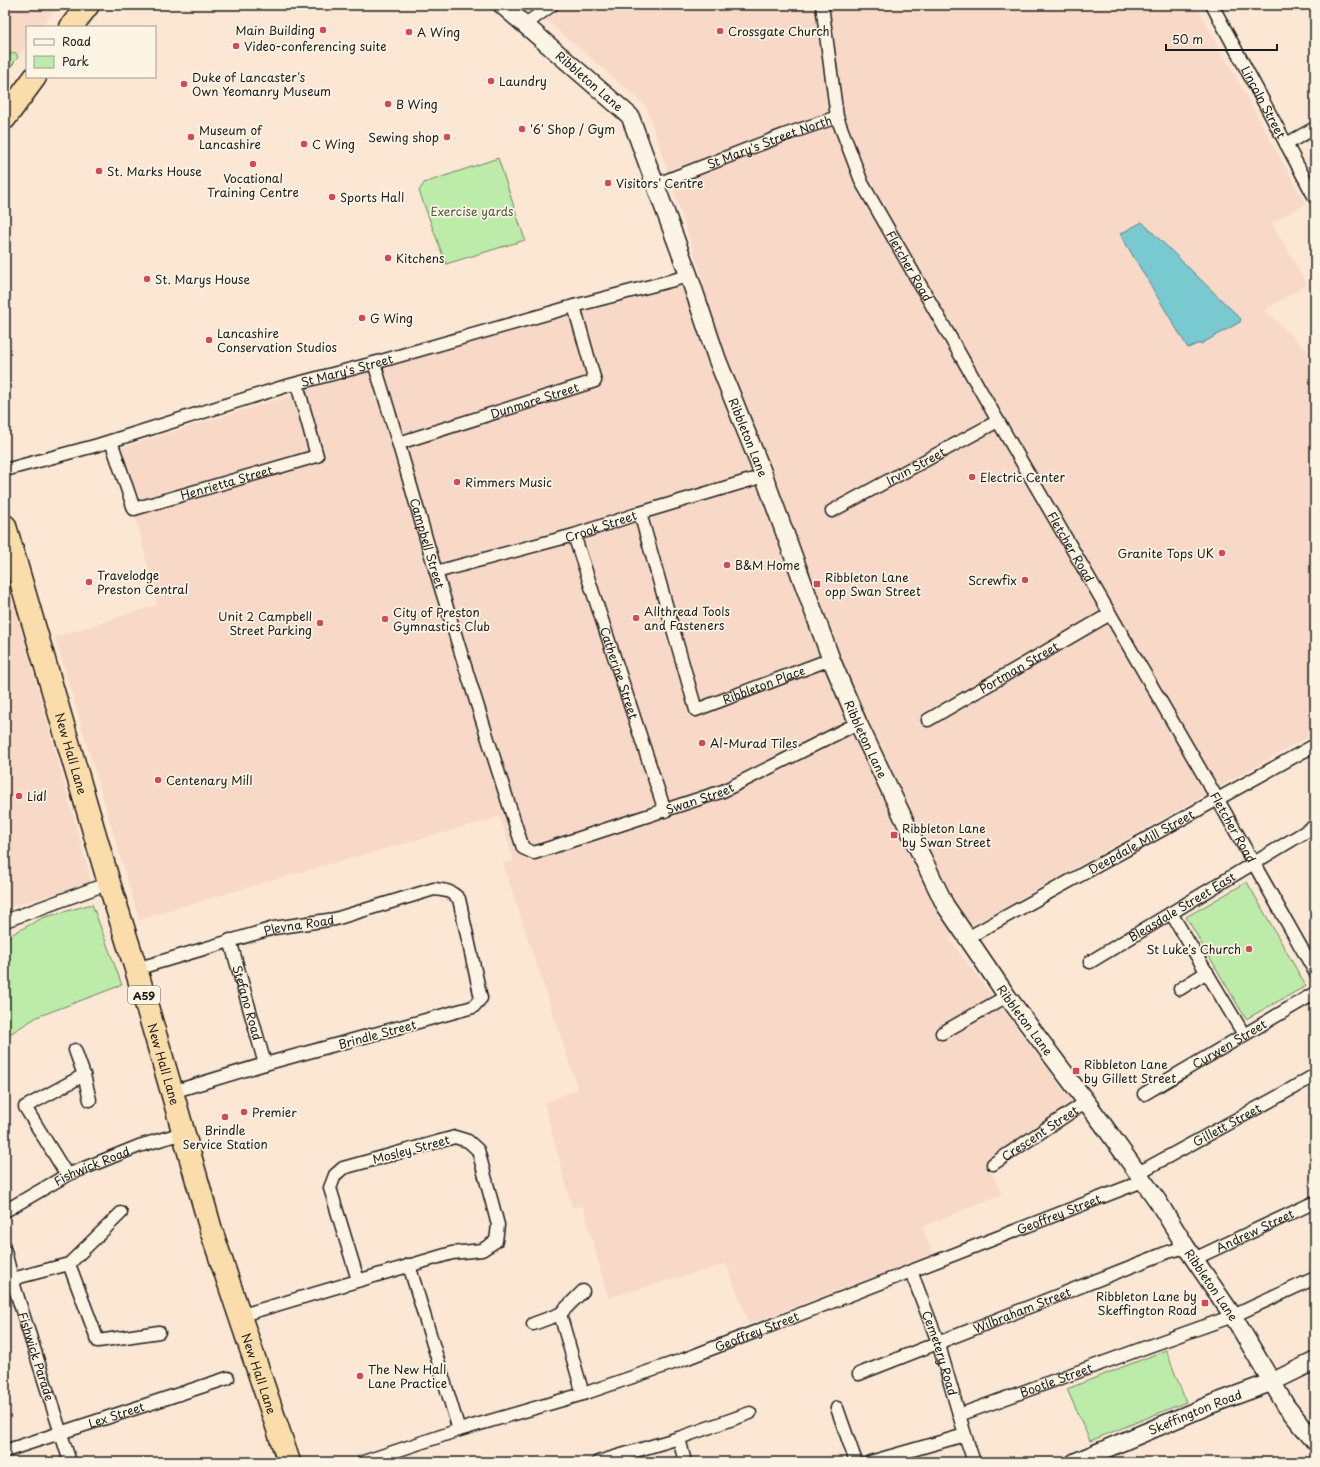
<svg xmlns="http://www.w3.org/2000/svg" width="1320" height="1467" viewBox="0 0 1320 1467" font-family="'Playpen Sans',sans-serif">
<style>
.built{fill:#f8d9c7}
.green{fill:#bdeba9;stroke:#6c8462}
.water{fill:#78c9d0;stroke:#538488}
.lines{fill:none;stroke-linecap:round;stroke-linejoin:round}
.street-casing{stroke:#1c1c1c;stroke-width:15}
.secondary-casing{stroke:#1c1c1c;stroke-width:20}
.highway-casing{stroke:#1c1c1c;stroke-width:25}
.street{stroke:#fcf5e5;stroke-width:12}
.secondary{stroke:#fcf5e5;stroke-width:17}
.highway{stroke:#faddab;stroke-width:22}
.poi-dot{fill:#d1495b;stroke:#fcf5e5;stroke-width:1.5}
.labels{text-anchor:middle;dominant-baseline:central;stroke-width:3.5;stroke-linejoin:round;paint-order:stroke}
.shield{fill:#fcf5e5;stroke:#5f5d58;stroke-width:1}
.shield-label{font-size:11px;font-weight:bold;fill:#1c1c1c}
.poi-label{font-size:12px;fill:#1c1c1c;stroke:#fcf5e5;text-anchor:start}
.street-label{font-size:12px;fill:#1c1c1c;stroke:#fcf5e5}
.park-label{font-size:12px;fill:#4c5a46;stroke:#fcf5e5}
</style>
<rect width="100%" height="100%" fill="#fce7d5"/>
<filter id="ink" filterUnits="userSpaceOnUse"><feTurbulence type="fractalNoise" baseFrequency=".025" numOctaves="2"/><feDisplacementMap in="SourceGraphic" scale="8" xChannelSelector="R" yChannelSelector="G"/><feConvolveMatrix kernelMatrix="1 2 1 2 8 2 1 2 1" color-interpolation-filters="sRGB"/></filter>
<g filter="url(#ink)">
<g class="built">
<polygon points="5,5 60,5 40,27 27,27 27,45 5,75"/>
<polygon points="529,5 1196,5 1306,204 1272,223 1307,284 1265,310 1315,359 1315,733 949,939 1075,1104 987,1164 1002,1194 922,1227 933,1254 749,1324 726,1264 608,1298 583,1206 572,1208 544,1103 578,1089 503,864 514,861 500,817 265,882 139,920 55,637 157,605 128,485 114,450 408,359 703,280 646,106"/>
<polygon points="5,570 92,883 12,906 5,911"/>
</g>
<g class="green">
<polygon points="15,52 18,57 5,75 5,57"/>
<polygon points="498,158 525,240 446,264 419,191 424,183"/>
<polygon points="1247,882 1306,986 1246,1019 1186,917"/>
<polygon points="92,904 122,985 37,1017 5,1037 5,938 42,918"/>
<polygon points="1166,1350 1186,1402 1090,1441 1067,1389"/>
</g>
<polygon class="water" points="1142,222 1241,319 1240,322 1201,344 1197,344 1188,348 1120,234"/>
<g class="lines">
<g class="street-casing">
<g id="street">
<path id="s1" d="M822,5L837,117L862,183L998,421L1218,800L1315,972"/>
<path id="s2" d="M1212,5L1315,198"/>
<polyline points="524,25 552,5"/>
<polyline points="1286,144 1315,128"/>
<path id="s3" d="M657,184L784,135L837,117"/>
<path id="s4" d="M374,363C396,432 415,502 436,572C464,664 493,756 523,848L534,853L723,791L858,723"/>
<path id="s5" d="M111,441L134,509L317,456L297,384"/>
<path id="s6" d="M399,443L595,381L574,306"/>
<path id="s7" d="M5,470L98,445L283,387L374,363L574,306L689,276"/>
<path id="s8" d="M832,511L998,421"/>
<path id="s9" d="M640,513L696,710L831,659"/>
<path id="s10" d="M574,535L665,811"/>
<path id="s11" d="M436,572L574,535L640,513L764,476"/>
<path id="s12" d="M928,720L1110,614"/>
<polyline points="1171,913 1240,1028"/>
<polyline points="5,921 109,883"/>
<path id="s13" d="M967,938L1315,745"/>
<path id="s14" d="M230,940L265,1064"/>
<path id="s15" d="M1090,962L1315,826"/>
<path id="s16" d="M136,969L274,928L335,919L434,889C445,890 452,891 459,899L481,998L473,1007L265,1064L172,1092"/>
<polyline points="1180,989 1207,972"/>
<polyline points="942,1033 1007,996"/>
<polyline points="75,1050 84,1075"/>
<path id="s17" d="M1144,1094L1315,993"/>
<path id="s18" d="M993,1164L1086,1102"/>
<path id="s19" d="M1138,1173L1279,1096L1315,1075"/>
<polyline points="67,1175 25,1107 84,1075 90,1100"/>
<path id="s20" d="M5,1211L67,1175L139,1146L183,1133"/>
<path id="s21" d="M5,1251L12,1279L70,1462"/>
<path id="s22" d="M1194,1259L1315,1202"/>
<polyline points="69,1264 98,1341 159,1332"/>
<polyline points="409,1265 459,1430"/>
<path id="s23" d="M911,1271L938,1342L965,1435L974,1462"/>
<polyline points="12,1279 69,1264 121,1213"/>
<polyline points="560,1314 583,1394"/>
<polyline points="239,1316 452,1253 482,1250 496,1241 498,1225 478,1150 468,1141 455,1137 343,1168 335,1175 330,1188 358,1280"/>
<polyline points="533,1324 560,1314 583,1291"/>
<path id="s24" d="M859,1374L1168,1252L1186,1247"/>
<polyline points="837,1408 856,1462"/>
<path id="s25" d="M959,1415L1152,1345L1233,1316L1315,1278"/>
<polyline points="679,1438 750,1413"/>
<path id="s26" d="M5,1451L228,1378"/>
<path id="s27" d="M363,1462L459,1430L583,1394L685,1359L1143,1181"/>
<polyline points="598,1462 679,1438 685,1462"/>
<polyline points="870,1462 965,1435"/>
</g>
</g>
<g class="secondary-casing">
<g id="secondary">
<path id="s28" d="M502,5L630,116L689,276L717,359L764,476L831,659L858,723L945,905L1007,996L1102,1123L1157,1200L1186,1247L1233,1316L1286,1406L1315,1442"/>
<path id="s29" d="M1075,1462L1212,1404L1272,1382L1315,1361"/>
</g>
</g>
<g class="highway-casing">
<g id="highway">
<polyline points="71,27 88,5"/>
<polyline points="5,118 35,77"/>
<path id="s30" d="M5,526L109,883L136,969L172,1092L211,1230L289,1462"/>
</g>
</g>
<use href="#street" class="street"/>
<use href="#secondary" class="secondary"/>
<use href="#highway" class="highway"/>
</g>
</g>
<g class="poi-dot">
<circle cx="323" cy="30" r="4"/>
<circle cx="720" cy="31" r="4"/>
<circle cx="409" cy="32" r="4"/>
<circle cx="236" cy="46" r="4"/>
<circle cx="491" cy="81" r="4"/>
<circle cx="184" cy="84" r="4"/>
<circle cx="388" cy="104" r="4"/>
<circle cx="522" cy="129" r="4"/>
<circle cx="191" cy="137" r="4"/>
<circle cx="447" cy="137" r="4"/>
<circle cx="304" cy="144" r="4"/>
<circle cx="253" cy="164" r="4"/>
<circle cx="99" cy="171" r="4"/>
<circle cx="608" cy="183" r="4"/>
<circle cx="332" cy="197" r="4"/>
<circle cx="388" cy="258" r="4"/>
<circle cx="147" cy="279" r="4"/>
<circle cx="362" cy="318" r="4"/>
<circle cx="209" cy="340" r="4"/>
<circle cx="972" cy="477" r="4"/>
<circle cx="457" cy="482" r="4"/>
<circle cx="1222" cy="553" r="4"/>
<circle cx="727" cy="565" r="4"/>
<circle cx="1025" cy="580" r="4"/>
<circle cx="89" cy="582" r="4"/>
<rect x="813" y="580" width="8" height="8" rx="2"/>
<circle cx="636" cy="618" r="4"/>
<circle cx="385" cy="619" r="4"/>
<circle cx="320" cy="623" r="4"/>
<circle cx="702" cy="743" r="4"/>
<circle cx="158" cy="780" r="4"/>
<circle cx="19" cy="796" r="4"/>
<rect x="890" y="831" width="8" height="8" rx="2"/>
<circle cx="1249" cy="949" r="4"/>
<rect x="1072" y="1067" width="8" height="8" rx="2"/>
<circle cx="244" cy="1112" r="4"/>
<circle cx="225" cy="1117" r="4"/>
<rect x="1201" y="1299" width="8" height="8" rx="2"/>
<circle cx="360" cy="1376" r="4"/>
</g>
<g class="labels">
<rect class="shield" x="128" y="986" width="32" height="18" rx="3"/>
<g class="shield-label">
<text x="144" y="995">A59</text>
</g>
<g class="poi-label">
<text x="315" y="30" text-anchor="end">Main Building</text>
<text x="728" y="31">Crossgate Church</text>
<text x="417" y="32">A Wing</text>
<text x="244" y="46">Video-conferencing suite</text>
<text x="192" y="77">Duke of Lancaster's<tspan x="192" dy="14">Own Yeomanry Museum</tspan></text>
<text x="499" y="81">Laundry</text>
<text x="396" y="104">B Wing</text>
<text x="530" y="129">'6' Shop / Gym</text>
<text x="199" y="130">Museum of<tspan x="199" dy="14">Lancashire</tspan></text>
<text x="439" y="137" text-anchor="end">Sewing shop</text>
<text x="312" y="144">C Wing</text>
<text x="107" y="171">St. Marks House</text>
<text x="253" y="178" text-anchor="middle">Vocational<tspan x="253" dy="14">Training Centre</tspan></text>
<text x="616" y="183">Visitors' Centre</text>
<text x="340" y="197">Sports Hall</text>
<text x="396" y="258">Kitchens</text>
<text x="155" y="279">St. Marys House</text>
<text x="370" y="318">G Wing</text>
<text x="217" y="333">Lancashire<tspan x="217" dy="14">Conservation Studios</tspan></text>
<text x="980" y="477">Electric Center</text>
<text x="465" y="482">Rimmers Music</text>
<text x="1214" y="553" text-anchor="end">Granite Tops UK</text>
<text x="735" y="565">B&amp;M Home</text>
<text x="97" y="575">Travelodge<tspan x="97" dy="14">Preston Central</tspan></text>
<text x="825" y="577">Ribbleton Lane<tspan x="825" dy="14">opp Swan Street</tspan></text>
<text x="1017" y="580" text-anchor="end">Screwfix</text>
<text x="644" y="611">Allthread Tools<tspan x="644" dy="14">and Fasteners</tspan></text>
<text x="393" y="612">City of Preston<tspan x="393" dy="14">Gymnastics Club</tspan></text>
<text x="312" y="616" text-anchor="end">Unit 2 Campbell<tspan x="312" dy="14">Street Parking</tspan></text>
<text x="710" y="743">Al-Murad Tiles</text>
<text x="166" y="780">Centenary Mill</text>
<text x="27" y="796">Lidl</text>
<text x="902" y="828">Ribbleton Lane<tspan x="902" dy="14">by Swan Street</tspan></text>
<text x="1241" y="949" text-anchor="end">St Luke's Church</text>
<text x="1084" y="1064">Ribbleton Lane<tspan x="1084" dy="14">by Gillett Street</tspan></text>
<text x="252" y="1112">Premier</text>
<text x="225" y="1130" text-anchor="middle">Brindle<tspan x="225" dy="14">Service Station</tspan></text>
<text x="1197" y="1296" text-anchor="end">Ribbleton Lane by<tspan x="1197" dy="14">Skeffington Road</tspan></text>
<text x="368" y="1369">The New Hall<tspan x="368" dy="14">Lane Practice</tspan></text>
</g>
<g class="street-label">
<text stroke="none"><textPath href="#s28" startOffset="116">Ribbleton Lane</textPath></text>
<text stroke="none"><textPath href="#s2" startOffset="110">Lincoln Street</textPath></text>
<text stroke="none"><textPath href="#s3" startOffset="120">St Mary's Street North</textPath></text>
<text stroke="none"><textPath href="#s1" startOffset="279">Fletcher Road</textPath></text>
<text stroke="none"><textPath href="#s7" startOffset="356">St Mary's Street</textPath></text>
<text stroke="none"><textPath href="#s6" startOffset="142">Dunmore Street</textPath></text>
<text stroke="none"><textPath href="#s28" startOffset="512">Ribbleton Lane</textPath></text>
<text stroke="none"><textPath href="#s8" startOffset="95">Irvin Street</textPath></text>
<text stroke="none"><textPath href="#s5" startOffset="168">Henrietta Street</textPath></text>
<text stroke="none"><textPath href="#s11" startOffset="171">Crook Street</textPath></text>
<text stroke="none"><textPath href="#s4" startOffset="188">Campbell Street</textPath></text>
<text stroke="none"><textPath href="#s1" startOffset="603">Fletcher Road</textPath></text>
<text stroke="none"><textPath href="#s12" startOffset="105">Portman Street</textPath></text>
<text stroke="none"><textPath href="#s10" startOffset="145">Catherine Street</textPath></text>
<text stroke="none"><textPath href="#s9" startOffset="277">Ribbleton Place</textPath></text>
<text stroke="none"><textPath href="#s28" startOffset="836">Ribbleton Lane</textPath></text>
<text stroke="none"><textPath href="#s30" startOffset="237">New Hall Lane</textPath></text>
<text stroke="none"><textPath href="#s4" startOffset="694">Swan Street</textPath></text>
<text stroke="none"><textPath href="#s1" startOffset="927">Fletcher Road</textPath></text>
<text stroke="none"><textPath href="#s13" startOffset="199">Deepdale Mill Street</textPath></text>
<text stroke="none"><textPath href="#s15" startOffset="107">Bleasdale Street East</textPath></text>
<text stroke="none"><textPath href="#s16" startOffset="169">Plevna Road</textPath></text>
<text stroke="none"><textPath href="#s14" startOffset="65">Stefano Road</textPath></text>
<text stroke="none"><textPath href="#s28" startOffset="1160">Ribbleton Lane</textPath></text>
<text transform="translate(377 1034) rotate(-15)">Brindle Street</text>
<text stroke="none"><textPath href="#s17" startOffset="99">Curwen Street</textPath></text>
<text stroke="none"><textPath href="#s30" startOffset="561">New Hall Lane</textPath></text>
<text stroke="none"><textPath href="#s19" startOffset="101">Gillett Street</textPath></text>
<text stroke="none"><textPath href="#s18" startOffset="56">Crescent Street</textPath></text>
<text transform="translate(411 1149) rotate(-15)">Mosley Street</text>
<text stroke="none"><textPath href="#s20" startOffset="98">Fishwick Road</textPath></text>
<text stroke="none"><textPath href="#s27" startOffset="739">Geoffrey Street</textPath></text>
<text stroke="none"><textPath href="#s22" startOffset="67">Andrew Street</textPath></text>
<text stroke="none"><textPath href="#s28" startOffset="1484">Ribbleton Lane</textPath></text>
<text stroke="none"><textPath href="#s24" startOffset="175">Wilbraham Street</textPath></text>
<text stroke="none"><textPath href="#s27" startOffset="415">Geoffrey Street</textPath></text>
<text stroke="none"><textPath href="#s23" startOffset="87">Cemetery Road</textPath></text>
<text stroke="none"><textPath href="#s21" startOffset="110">Fishwick Parade</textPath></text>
<text stroke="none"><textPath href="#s30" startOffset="885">New Hall Lane</textPath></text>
<text stroke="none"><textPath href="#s25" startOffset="103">Bootle Street</textPath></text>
<text stroke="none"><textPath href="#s29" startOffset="130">Skeffington Road</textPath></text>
<text stroke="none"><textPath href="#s26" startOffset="117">Lex Street</textPath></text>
</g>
<g class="park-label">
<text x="472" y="211">Exercise yards</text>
</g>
</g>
<rect width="1320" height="1467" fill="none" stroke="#fcf5e5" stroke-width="20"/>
<rect x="10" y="10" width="1300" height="1447" fill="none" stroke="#1c1c1c" stroke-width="1.5" filter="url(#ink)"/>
<rect x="26" y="26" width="130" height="52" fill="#fcf5e5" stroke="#a29e95"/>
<rect x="34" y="39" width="20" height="6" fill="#fcf5e5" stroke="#a29e95"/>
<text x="62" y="46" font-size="12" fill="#1c1c1c">Road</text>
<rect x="34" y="56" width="20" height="12" fill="#bdeba9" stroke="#a29e95"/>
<text x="62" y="66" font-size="12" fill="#1c1c1c">Park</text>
<path d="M1166 44v6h111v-6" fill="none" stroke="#1c1c1c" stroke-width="2"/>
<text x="1172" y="44" font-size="12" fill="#1c1c1c" stroke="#fcf5e5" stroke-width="3" paint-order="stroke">50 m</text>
</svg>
